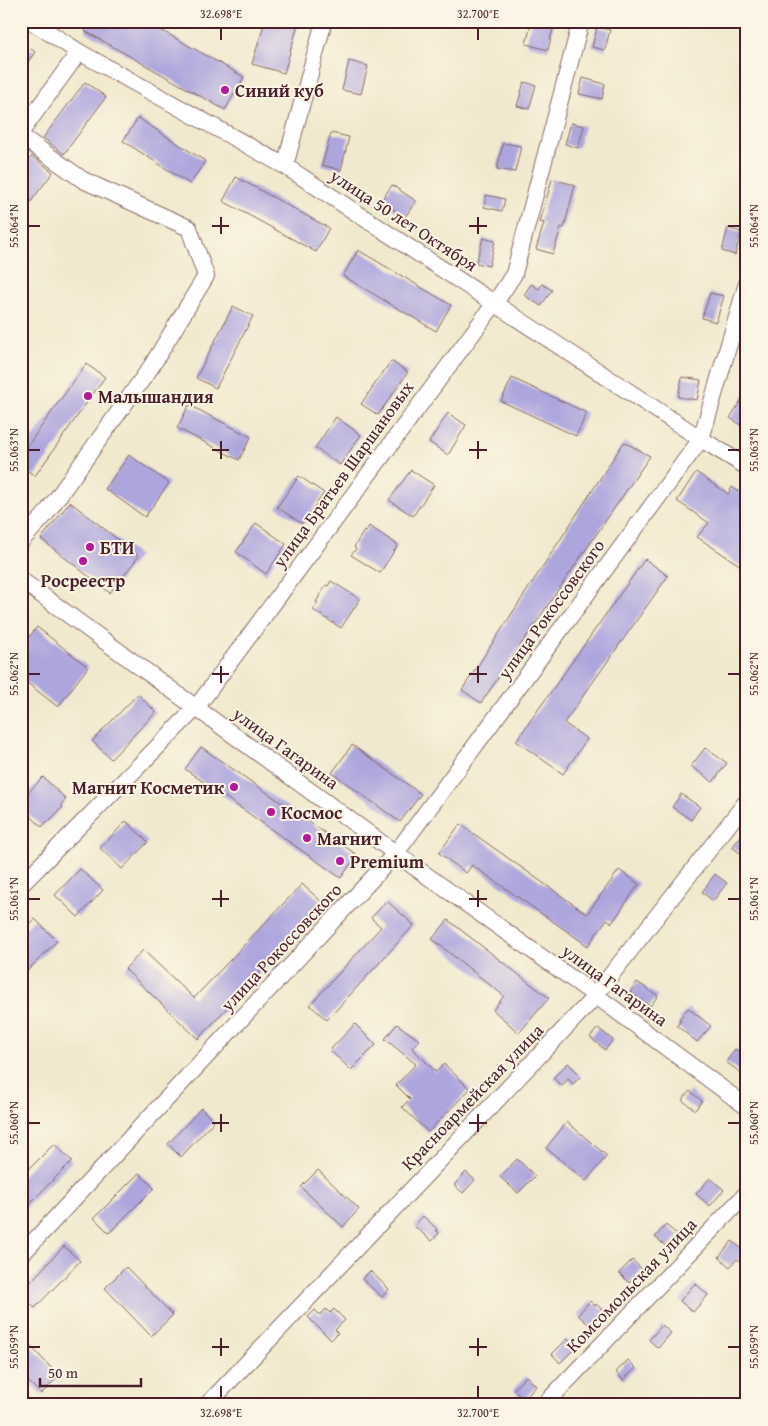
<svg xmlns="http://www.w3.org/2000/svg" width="768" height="1426" viewBox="0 0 768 1426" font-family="'Gentium Book Plus',serif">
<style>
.building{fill:#ada6dd}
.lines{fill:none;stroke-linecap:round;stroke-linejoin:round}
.minor-casing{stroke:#846664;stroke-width:18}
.minor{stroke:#fff;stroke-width:16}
.ticks{fill:none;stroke:#4a1f2b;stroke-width:2}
.poi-dot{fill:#b5179e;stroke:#fcf5e5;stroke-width:2}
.labels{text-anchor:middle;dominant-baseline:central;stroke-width:4;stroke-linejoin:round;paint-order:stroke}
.poi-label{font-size:18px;font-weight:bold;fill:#4a1f2b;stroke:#fcf5e5;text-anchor:start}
.street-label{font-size:18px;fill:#4a1f2b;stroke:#fcf5e5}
.neatline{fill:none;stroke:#4a1f2b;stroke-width:2}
.ticks-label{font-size:12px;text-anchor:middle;fill:#4a1f2b}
</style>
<rect width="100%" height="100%" fill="#fcf5e5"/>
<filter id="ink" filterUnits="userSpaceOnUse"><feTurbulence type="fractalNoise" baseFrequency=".02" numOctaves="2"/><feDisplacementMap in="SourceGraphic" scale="10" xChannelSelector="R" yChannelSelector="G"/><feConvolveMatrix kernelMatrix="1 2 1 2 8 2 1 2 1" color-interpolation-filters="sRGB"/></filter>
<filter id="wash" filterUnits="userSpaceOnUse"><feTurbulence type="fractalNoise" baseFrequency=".0096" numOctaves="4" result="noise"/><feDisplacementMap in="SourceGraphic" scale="20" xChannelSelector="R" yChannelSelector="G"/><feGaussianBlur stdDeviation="1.12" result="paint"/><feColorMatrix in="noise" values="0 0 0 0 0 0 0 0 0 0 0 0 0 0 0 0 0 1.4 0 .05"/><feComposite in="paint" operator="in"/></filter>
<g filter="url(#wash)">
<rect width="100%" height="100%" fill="#f1e9cd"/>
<g id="blocks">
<g class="building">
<polygon points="90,21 145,21 244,77 225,110 85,31"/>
<polygon points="265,21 299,21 284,73 252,64"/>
<polygon points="532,21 543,21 554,24 548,50 526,44"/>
<polygon points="597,27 610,30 605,50 592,47"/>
<polygon points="21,42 35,52 21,71"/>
<polygon points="349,61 368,66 361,94 342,90"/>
<polygon points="583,78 605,84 602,99 579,94"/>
<polygon points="85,82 106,97 64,154 43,138"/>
<polygon points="524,82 536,85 529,109 517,106"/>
<polygon points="138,118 205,161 190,184 123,141"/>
<polygon points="571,123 584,126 578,148 565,144"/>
<polygon points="331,133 349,137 341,170 322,165"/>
<polygon points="503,143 521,146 515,172 497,169"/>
<polygon points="32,156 53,172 21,215 21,170"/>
<polygon points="236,177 329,228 316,252 223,201"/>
<polygon points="552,179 575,185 564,228 561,227 553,254 536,249 544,223 540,222"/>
<polygon points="392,185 416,201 405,217 381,201"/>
<polygon points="486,195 505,199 502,211 484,207"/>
<polygon points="728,228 741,232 735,255 722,251"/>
<polygon points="483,238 495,241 489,266 476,263"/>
<polygon points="358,250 451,305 436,331 343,276"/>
<polygon points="531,284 539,289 542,284 552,290 541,306 524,295"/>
<polygon points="710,293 724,296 716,322 702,318"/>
<polygon points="233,306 253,316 216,388 196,378"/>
<polygon points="391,361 408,372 378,415 361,404"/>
<polygon points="86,364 105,377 35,476 21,466 21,455"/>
<polygon points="682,377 701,380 697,400 678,397"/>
<polygon points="512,378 587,413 576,436 501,401"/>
<polygon points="747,391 747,429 730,418"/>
<polygon points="189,405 251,437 239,460 177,428"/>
<polygon points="448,413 466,425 448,455 429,442"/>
<polygon points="336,417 361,435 340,465 315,448"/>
<polygon points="624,442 650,456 481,703 462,690"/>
<polygon points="129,455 169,483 145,517 105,489"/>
<polygon points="411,470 434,485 413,516 389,500"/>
<polygon points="696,472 728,494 732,487 747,497 747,570 697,537 709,523 677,501"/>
<polygon points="299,476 324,493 302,524 277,507"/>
<polygon points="70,502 139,556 110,593 41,539"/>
<polygon points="256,523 286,544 266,574 236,552"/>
<polygon points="369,526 398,545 380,573 351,555 356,549 354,547 364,531 366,532"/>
<polygon points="645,559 668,576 564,723 587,739 563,774 516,741"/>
<polygon points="331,581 360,599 341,628 313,610 318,603 316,602 326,585 328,586"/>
<polygon points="37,627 88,667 58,707 21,678 21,647"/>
<polygon points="138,694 156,712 111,759 92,741"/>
<polygon points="352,745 421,794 400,822 332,773"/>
<polygon points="201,747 357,855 341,878 185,769"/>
<polygon points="705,748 727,763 713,782 691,766"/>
<polygon points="43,777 66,799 61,805 63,807 48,822 47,821 42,827 21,807 21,800"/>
<polygon points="681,794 700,807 691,820 672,807"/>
<polygon points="126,821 148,842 122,869 100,848"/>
<polygon points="460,824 587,914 619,870 639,884 612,923 607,919 588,946 472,865 466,873 439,853"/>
<polygon points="747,829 747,858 732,847"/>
<polygon points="80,869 103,890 78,917 55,895"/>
<polygon points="715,874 727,883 713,901 702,892"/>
<polygon points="302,884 324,904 198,1039 125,969 143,950 194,998"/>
<polygon points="387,901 414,925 327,1020 310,1005 381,927 371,918"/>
<polygon points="35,919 57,941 21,977 21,933"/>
<polygon points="448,920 549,998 519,1033 493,1010 504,996 432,939"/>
<polygon points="637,982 658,996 650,1006 630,992"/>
<polygon points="688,1008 711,1026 697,1042 677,1026 681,1020 679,1019"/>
<polygon points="355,1024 376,1045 351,1070 330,1050"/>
<polygon points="397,1024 419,1040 412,1048 436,1072 444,1064 470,1089 428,1132 402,1107 410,1099 396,1085 416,1064 385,1039"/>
<polygon points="598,1028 613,1040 605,1050 590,1037"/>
<polygon points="735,1049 747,1057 747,1077 726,1062"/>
<polygon points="568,1063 581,1076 573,1084 568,1079 562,1086 553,1078"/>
<polygon points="690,1091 702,1101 695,1110 682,1100"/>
<polygon points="201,1108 214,1121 181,1157 168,1144"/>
<polygon points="567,1122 607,1156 586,1181 546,1148"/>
<polygon points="54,1144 72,1161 21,1212 21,1177"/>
<polygon points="517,1159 535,1176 518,1193 500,1177"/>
<polygon points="318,1170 359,1209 343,1227 301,1187"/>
<polygon points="466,1172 475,1180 463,1193 454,1185"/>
<polygon points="139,1173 154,1188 109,1233 94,1218"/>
<polygon points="710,1178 724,1190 710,1206 696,1194"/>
<polygon points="423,1216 437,1229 436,1230 439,1233 432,1241 414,1226"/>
<polygon points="666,1225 679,1236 668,1248 655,1237"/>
<polygon points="732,1241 747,1253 740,1261 737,1259 730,1267 719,1257"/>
<polygon points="64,1246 80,1261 35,1308 21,1295 21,1292"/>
<polygon points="632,1260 642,1269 629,1283 619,1273"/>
<polygon points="126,1267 173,1315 151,1336 105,1288"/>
<polygon points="370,1271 389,1289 382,1297 362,1279"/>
<polygon points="695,1283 708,1295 693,1312 680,1301"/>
<polygon points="590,1301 595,1306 596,1304 607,1314 594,1329 578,1315"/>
<polygon points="326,1309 330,1313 334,1309 345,1320 335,1330 338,1333 331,1340 308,1317 315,1310 320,1315"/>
<polygon points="662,1325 671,1333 658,1348 649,1340"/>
<polygon points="21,1336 59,1376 41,1394 21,1374"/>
<polygon points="567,1339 576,1347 560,1363 552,1354"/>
<polygon points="628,1360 636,1368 623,1380 616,1372"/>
<polygon points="526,1376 536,1386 524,1400 513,1390"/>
</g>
</g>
</g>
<g filter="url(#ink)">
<use href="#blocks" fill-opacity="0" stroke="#846664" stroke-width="1"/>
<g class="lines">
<g class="minor-casing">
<g id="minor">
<polyline points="31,21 79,52 285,166 701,439 747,467"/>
<polyline points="21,132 79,52"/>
<polyline points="21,136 83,180 189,228 206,276 151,367 45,515 21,541"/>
<polyline points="285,166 324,21"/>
<polyline points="21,580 402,858 595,995 747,1107"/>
<polyline points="21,885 196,708 495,303 514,274 581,21"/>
<polyline points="21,1255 396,853 701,439 747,283"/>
<polyline points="207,1405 589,1003 747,801"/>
<polyline points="544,1405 747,1193"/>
</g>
</g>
<use href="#minor" class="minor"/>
</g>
</g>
<path class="ticks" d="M221,28V40M478,28V40M221,217V234M478,217V234M28,226H40M212,226H229M469,226H487M728,226H740M221,441V459M478,441V459M28,450H40M212,450H229M469,450H487M728,450H740M221,666V683M478,666V683M28,674H40M212,674H229M469,674H487M728,674H740M221,890V907M478,890V907M28,899H40M212,899H229M469,899H487M728,899H740M221,1114V1132M478,1114V1132M28,1123H40M212,1123H229M469,1123H487M728,1123H740M221,1338V1356M478,1338V1356M28,1347H40M212,1347H229M469,1347H487M728,1347H740M221,1386V1398M478,1386V1398"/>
<g class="poi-dot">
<circle cx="225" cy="90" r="5"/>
<circle cx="88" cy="396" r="5"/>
<circle cx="90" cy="547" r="5"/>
<circle cx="83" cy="561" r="5"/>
<circle cx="234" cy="787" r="5"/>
<circle cx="271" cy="812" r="5"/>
<circle cx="307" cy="838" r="5"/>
<circle cx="340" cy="861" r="5"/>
</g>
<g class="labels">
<g class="poi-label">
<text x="235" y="90">Синий куб</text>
<text x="98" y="396">Малышандия</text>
<text x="100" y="547">БТИ</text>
<text x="83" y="580" text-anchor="middle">Росреестр</text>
<text x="224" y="787" text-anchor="end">Магнит Косметик</text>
<text x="281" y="812">Космос</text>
<text x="317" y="838">Магнит</text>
<text x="350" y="861">Premium</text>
</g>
<g class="street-label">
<text transform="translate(404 220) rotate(33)">улица 50 лет Октября</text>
<text transform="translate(343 474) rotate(-54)">улица Братьев Шаршановых</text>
<text transform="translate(551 609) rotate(-54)">улица Рокоссовского</text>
<text transform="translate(286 748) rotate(36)">улица Гагарина</text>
<text transform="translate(281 947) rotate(-47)">улица Рокоссовского</text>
<text transform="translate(615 985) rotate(36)">улица Гагарина</text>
<text transform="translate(472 1097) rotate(-46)">Красноармейская улица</text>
<text transform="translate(631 1285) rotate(-46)">Комсомольская улица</text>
</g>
</g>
<rect width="768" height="1426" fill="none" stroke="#fcf5e5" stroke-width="55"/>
<path d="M40 1378v8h101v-8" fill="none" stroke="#4a1f2b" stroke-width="2.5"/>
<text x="48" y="1378" font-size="15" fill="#4a1f2b" stroke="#fcf5e5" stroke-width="4" paint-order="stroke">50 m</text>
<rect x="28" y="28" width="712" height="1370" class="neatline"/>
<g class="ticks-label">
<text x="221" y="18">32.698°E</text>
<text x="478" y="18">32.700°E</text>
<text transform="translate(14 226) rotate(-90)" y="4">55.064°N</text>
<text transform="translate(754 226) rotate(-90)" y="4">55.064°N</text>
<text transform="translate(14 450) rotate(-90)" y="4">55.063°N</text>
<text transform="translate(754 450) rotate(-90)" y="4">55.063°N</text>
<text transform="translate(14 674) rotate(-90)" y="4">55.062°N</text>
<text transform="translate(754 674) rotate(-90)" y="4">55.062°N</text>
<text transform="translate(14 899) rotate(-90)" y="4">55.061°N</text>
<text transform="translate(754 899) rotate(-90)" y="4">55.061°N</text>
<text transform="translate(14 1123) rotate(-90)" y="4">55.060°N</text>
<text transform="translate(754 1123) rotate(-90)" y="4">55.060°N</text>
<text transform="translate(14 1347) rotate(-90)" y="4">55.059°N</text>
<text transform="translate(754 1347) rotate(-90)" y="4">55.059°N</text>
<text x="221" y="1417">32.698°E</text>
<text x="478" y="1417">32.700°E</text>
</g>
</svg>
